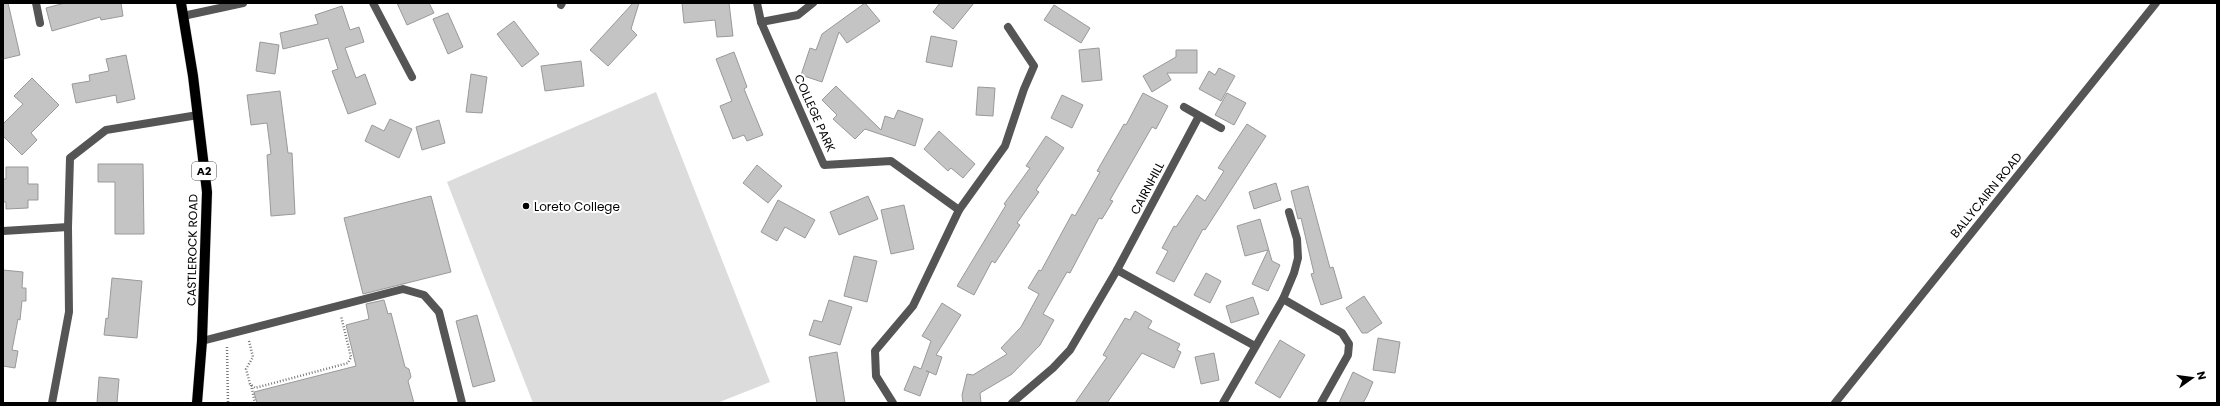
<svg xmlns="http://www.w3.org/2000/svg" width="2220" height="406" viewBox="0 0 2220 406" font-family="Poppins,sans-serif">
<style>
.green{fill:#dcdcdc}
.building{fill:#c4c4c4;stroke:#999}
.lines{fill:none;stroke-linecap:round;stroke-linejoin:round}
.primary-casing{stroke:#dbdbdb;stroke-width:11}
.path{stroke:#777;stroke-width:2.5;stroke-dasharray:1 2;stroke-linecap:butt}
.lane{stroke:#555;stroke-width:8}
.street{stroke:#555;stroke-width:8}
.primary{stroke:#000;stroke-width:10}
.poi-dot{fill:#000;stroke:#fff;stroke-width:1.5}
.labels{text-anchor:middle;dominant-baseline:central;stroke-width:4;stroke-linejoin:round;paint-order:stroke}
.shield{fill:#fff;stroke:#4c4c4c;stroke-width:1}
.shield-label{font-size:11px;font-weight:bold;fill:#000}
.street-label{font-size:12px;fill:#000;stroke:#fff}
.poi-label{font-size:12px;fill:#000;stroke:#fff;text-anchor:start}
</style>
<rect width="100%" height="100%" fill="#fff"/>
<polygon class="green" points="656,92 770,382 717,403 533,403 447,182"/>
<g class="building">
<polygon points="3,3 8,3 20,55 3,59"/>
<polygon points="65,3 121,3 123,16 101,20 100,17 52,31 46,8"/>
<polygon points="397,3 429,3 434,13 407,25"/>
<polygon points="633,3 639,3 631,29 637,35 608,66 590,50"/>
<polygon points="682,3 729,3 733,36 717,37 715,20 684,23"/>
<polygon points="865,3 880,21 847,43 839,32 822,82 801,75 810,48 816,50 822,34"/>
<polygon points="940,3 974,3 953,29 933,12"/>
<polygon points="1054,5 1090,28 1081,43 1044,20"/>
<polygon points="342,6 350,30 359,27 364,42 345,48 356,78 365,74 376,104 348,114 332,71 338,69 328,38 283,49 280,33 318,24 315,15"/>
<polygon points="448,13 463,47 448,54 433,19"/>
<polygon points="514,21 539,54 522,67 497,34"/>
<polygon points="931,36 957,41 952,67 926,62"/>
<polygon points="260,42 279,45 275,74 256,71"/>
<polygon points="1099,48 1102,80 1082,82 1079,50"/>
<polygon points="1176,50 1197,50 1197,73 1167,73 1171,80 1152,92 1143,76 1176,57"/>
<polygon points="734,52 747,87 744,89 763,135 747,141 744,135 733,139 720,106 732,101 716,59"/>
<polygon points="126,55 135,99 117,103 116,95 76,103 72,84 90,81 89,75 109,71 106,59"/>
<polygon points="581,61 584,86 545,91 541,66"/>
<polygon points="1219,68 1235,76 1221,101 1199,89 1209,71 1215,75"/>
<polygon points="471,74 487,77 482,113 466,112"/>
<polygon points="32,78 59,105 31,133 37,140 22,155 3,136 3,124 23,104 14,96"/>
<polygon points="836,86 881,130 885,116 894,119 898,110 923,119 915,146 865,129 855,139 833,119 837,115 822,100"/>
<polygon points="978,87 995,88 993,116 976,115"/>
<polygon points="280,91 288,153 292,153 295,214 271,216 267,155 271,154 267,123 251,125 247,95"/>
<polygon points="1143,93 1168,106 1156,129 1152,127 1110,200 1113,201 1102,219 1099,218 1070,273 1067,272 1043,314 1054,320 1040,345 1012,374 980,393 981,403 963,403 962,395 967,374 973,375 1007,354 1001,348 1021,327 1039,294 1028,288 1039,270 1041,271 1072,214 1075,216 1100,172 1097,171 1124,124 1126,125"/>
<polygon points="1227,93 1246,103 1234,125 1215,115"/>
<polygon points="1062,95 1083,105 1072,128 1051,118"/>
<polygon points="390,119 412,129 399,158 365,141 372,125 384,131"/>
<polygon points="439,120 445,143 422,150 416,127"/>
<polygon points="1247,124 1266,136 1205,230 1203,229 1174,282 1156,273 1168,251 1162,248 1174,226 1176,227 1197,195 1205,201 1224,171 1218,168"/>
<polygon points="939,131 975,164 963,178 951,168 948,171 924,149"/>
<polygon points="1046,136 1064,148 1036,190 1039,192 1017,223 1020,225 995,263 992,261 974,295 957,286 1006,205 1004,204 1030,168 1026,166"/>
<polygon points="98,164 143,164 144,234 115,234 115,182 98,182"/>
<polygon points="757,165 782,186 768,203 743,183"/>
<polygon points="6,167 28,167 28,184 38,184 38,200 28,200 28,208 6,209 6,202 3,202 3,179 6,179"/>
<polygon points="1276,183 1281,200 1254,209 1249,192"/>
<polygon points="1308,186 1330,268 1333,267 1342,298 1321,305 1311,274 1314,273 1301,218 1298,219 1291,191"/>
<polygon points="431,196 451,272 363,294 344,218"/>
<polygon points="868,196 878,219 839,235 830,212"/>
<polygon points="778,200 815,220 805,238 785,227 777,241 761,232"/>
<polygon points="904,205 914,249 891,254 881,210"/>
<polygon points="1260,219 1272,261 1280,265 1268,291 1252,284 1268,250 1245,256 1237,226"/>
<polygon points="854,256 877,261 867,302 844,296"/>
<polygon points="3,270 23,272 22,288 26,288 26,301 22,301 20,320 18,319 12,350 18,351 15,368 3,366"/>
<polygon points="1206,273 1221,281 1210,303 1194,295"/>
<polygon points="112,278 142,281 137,338 104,335 106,318 108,319"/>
<polygon points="1364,296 1382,323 1367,333 1362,333 1346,308"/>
<polygon points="1253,297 1259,314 1231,323 1226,306"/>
<polygon points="384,300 388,314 391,313 405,367 409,369 411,377 408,381 414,403 257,403 254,392 356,366 346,325 369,319 366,304"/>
<polygon points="829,300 852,307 840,345 809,335 814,320 822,322"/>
<polygon points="942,303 961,315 936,355 942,357 936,375 927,371 926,371 929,372 920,396 904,390 914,366 921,369 931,341 922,336"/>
<polygon points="1135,311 1152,321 1148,328 1180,344 1177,350 1181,352 1174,368 1142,353 1107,403 1075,403 1107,357 1103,355 1125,318 1130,320"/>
<polygon points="477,315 495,381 473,387 456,321"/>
<polygon points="1378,338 1400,342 1395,373 1373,370"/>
<polygon points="1280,340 1305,355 1280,398 1255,383"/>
<polygon points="837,352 845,403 817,403 809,357"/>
<polygon points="1214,353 1219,380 1201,384 1195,357"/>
<polygon points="1353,372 1373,382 1367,396 1363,403 1339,403"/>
<polygon points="99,377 119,379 117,403 97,403"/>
</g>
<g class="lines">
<g class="primary-casing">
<polyline id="primary" points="181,3 193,76 207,192 202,341 197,403"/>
</g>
<g class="path">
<polyline points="249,341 253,357 246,369 250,384 255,388 348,363 351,357 341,316"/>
<polyline points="227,347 228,403"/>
<polyline points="251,385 255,403"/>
</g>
<polyline class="lane" points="202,341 403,289 424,295 439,312 462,403"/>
<g class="street">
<polyline points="36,3 40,23"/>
<polyline points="373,3 412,77"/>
<polyline points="757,3 761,22 824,165 891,161 959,210 913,306 875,351 876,376 893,403"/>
<polyline points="561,5 562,3"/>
<polyline points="183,16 243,3"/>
<polyline points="761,22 798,15 813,3"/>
<polyline points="1184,107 1221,128"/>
<polyline points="959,210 1005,146 1024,89 1034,66 1008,27"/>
<polyline points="3,231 68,227"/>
<polyline points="1117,270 1255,346"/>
<polyline points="1283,299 1342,333 1349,344 1348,355 1321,403"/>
<polyline points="52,403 69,312 68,227 70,158 106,130 198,115"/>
<polyline points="1012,403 1053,368 1070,350 1117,270 1199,116"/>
<polyline points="1223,403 1283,299 1294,273 1298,258 1297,239 1289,212"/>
<polyline points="1835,403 2156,3"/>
</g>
<use href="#primary" class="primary"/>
</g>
<circle class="poi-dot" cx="526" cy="206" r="4"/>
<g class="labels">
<rect class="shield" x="192" y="162" width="24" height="18" rx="3"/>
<g class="shield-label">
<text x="204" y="171">A2</text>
</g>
<g class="street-label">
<text transform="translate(815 113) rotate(66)">COLLEGE PARK</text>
<text transform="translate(1147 188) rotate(-62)">CAIRNHILL</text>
<text transform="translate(1986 195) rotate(-51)">BALLYCAIRN ROAD</text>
<text transform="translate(192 250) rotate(-89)">CASTLEROCK ROAD</text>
</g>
<g class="poi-label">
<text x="534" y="206">Loreto College</text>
</g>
</g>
<rect width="2220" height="406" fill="none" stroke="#000000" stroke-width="8"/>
<g transform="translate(2192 378) rotate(76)" stroke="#ffffff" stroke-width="3" paint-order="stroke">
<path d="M0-3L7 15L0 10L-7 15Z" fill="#000000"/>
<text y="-6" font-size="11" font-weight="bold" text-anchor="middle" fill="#000000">N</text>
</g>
</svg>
